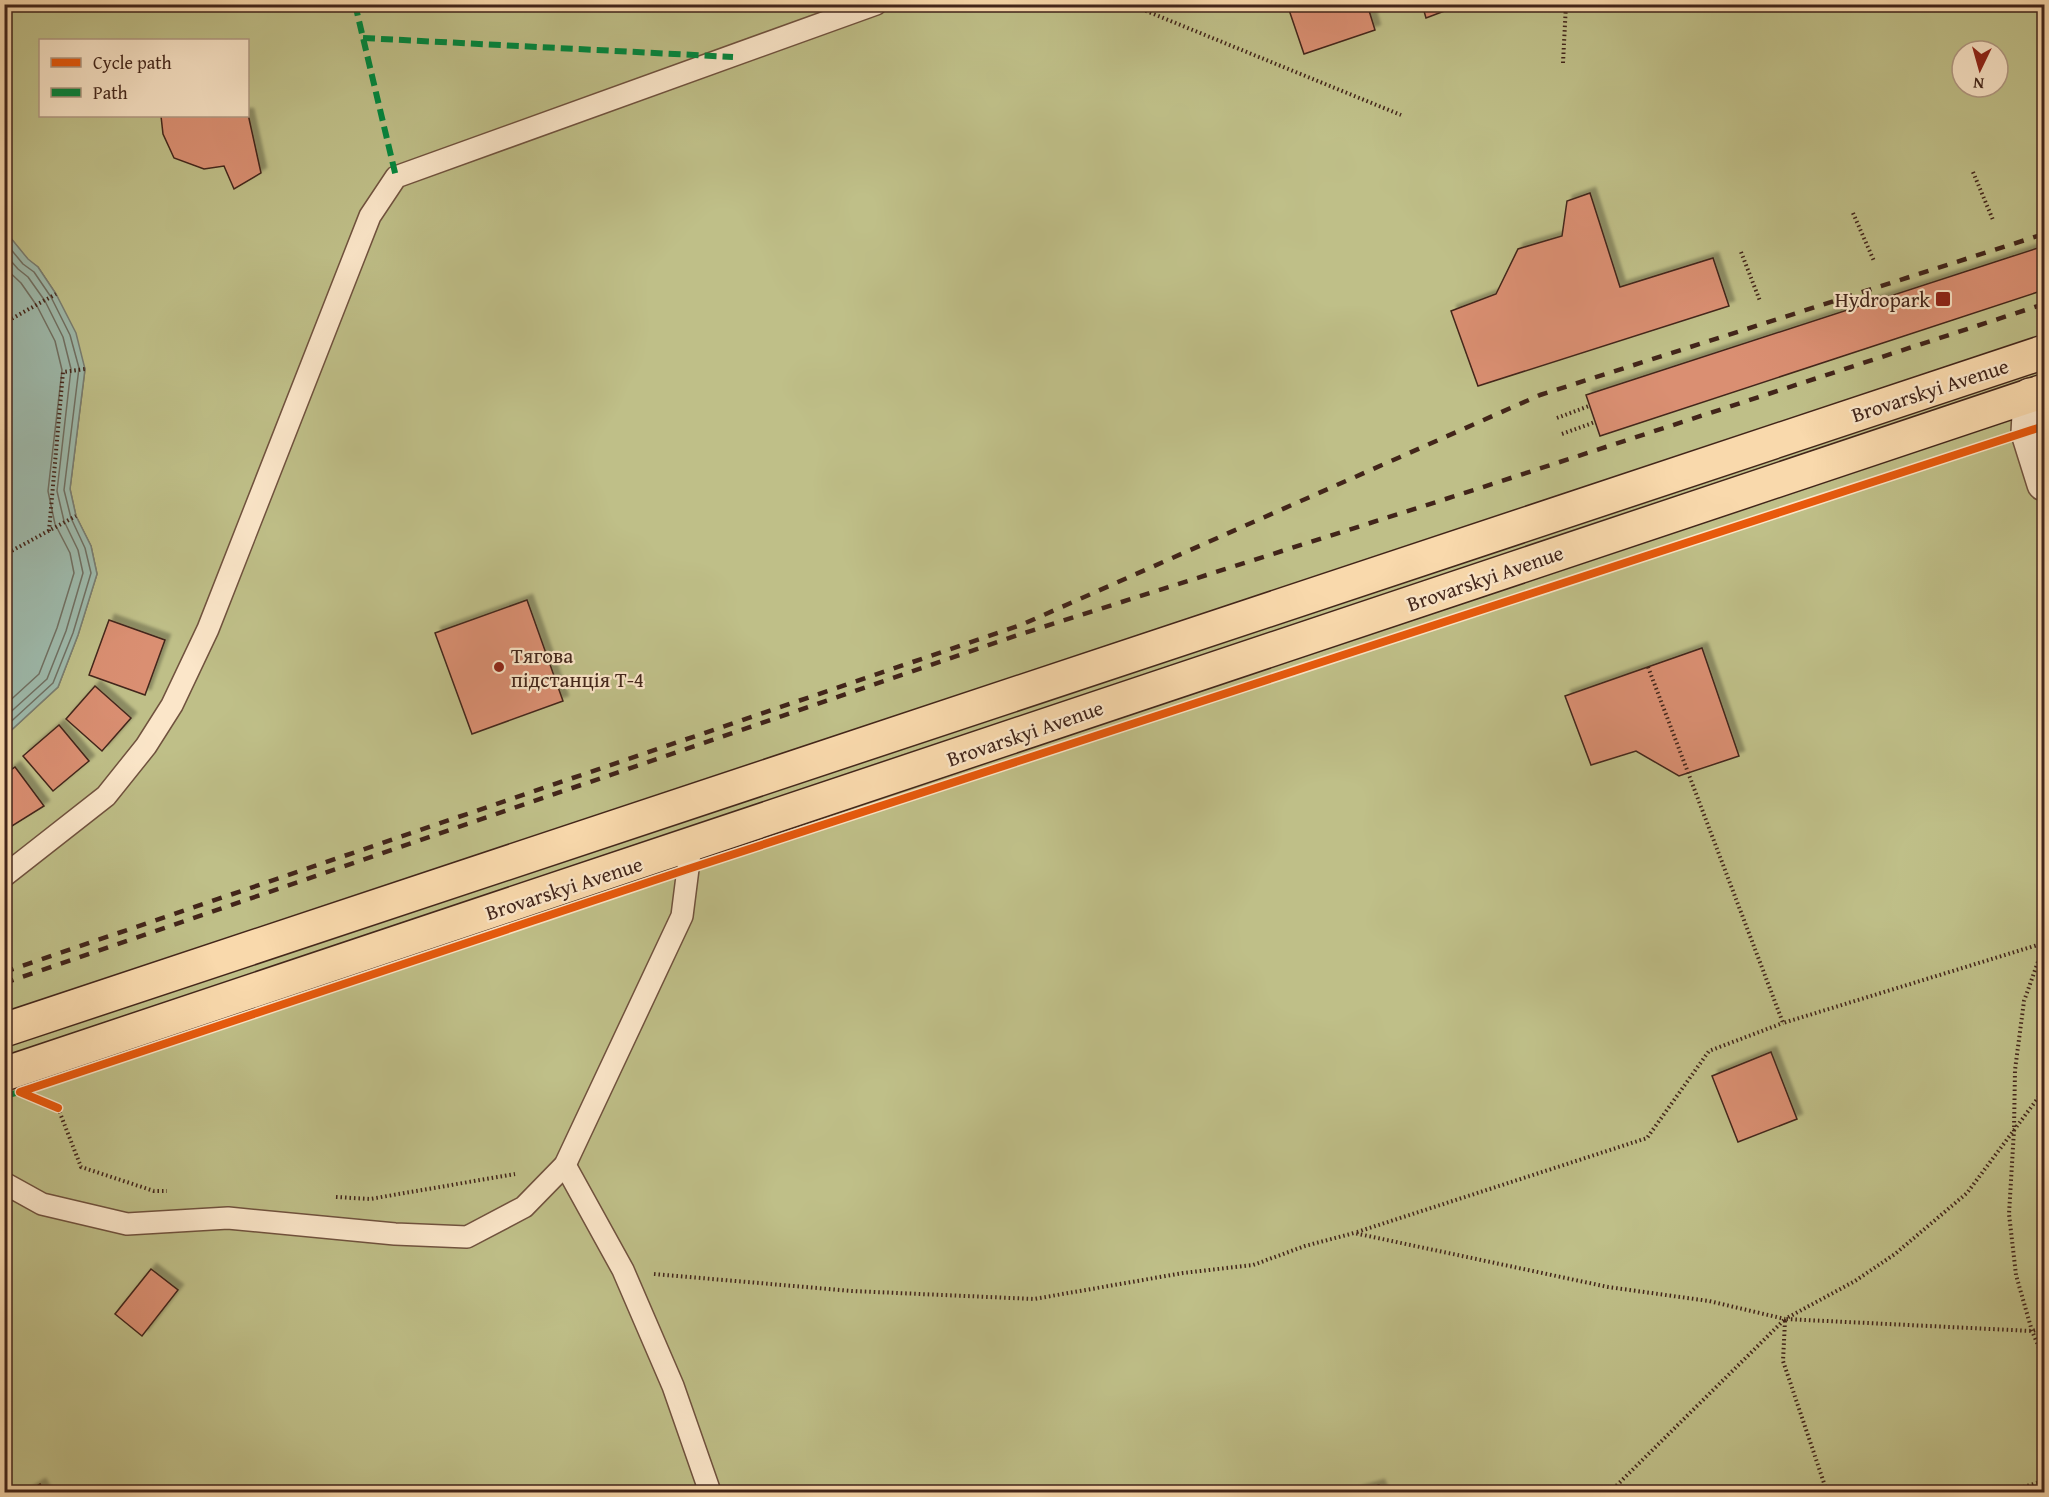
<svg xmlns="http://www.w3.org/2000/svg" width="2049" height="1497" viewBox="0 0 2049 1497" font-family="'Gentium Book Plus',serif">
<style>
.green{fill:#bfbf88;stroke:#807251;stroke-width:1.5;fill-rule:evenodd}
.water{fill:#9ebaac;stroke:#797e72;stroke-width:1.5}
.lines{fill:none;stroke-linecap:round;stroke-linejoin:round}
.shore{stroke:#707063;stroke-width:1.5}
.building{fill:#da8f72;stroke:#42251a;stroke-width:1.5;filter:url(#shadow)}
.lane-casing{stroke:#70523e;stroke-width:24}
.street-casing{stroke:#70523e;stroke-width:36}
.primary-casing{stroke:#42251a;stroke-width:36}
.path{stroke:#42251a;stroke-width:4;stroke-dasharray:1.5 3;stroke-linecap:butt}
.lane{stroke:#fbe6c9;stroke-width:21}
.street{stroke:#fbe6c9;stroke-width:33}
.primary{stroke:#f9d9ac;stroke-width:33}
.rail{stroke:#42251a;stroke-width:4.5;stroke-dasharray:10 10;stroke-linecap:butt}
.quiet{stroke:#00873e;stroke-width:6;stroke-dasharray:12 6;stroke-linecap:butt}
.cycleway-casing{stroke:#fbe6c9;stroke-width:11}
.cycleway{stroke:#e8590c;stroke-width:8}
.poi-dot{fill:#8f2418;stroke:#fbe6c9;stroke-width:2}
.labels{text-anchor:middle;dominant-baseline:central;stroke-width:4.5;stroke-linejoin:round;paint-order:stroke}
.poi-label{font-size:21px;fill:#42251a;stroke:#fbe6c9;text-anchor:end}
.street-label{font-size:21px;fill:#42251a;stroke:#fbe6c9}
</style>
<defs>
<filter id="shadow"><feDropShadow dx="5.5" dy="-5.5" stdDeviation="1.5" flood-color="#0004"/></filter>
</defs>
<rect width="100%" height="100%" fill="#f9d9ac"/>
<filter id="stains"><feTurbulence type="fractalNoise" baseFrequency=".00333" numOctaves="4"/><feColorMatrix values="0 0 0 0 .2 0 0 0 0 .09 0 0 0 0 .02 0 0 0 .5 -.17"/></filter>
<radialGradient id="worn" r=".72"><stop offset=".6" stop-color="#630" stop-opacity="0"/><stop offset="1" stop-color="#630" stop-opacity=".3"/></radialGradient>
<path class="green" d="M5,5H2044V1492H5V736L58,687L78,635L97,574L91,546L76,516L70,489L85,369L56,294L38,267L28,260L5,231ZM40,40H248V116H40ZM1962,51H1998V87H1962Z"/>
<polygon class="water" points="5,231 28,259 38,267 56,294 76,333 85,369 70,489 76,516 91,546 97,574 78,635 58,687 5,736"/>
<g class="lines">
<g class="shore">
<polyline points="4,241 23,264 34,272 51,297 70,335 79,368 64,490 71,518 85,548 91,573 73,633 53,683 4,728"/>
<polyline points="4,253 18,269 28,277 45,301 63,337 71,369 57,491 64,521 78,550 83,573 66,631 47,679 4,718"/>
<polyline points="4,267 21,283 37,306 55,341 62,370 48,491 55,524 70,553 74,573 57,628 39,674 4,706"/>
</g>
</g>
<g class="building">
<polygon points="1287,4 1367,4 1375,30 1304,54"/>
<polygon points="1422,4 1463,4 1426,18"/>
<polygon points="248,114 261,173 234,189 224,166 204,169 174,158 163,134 161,116"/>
<polygon points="1590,193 1620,287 1713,258 1729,306 1478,386 1451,311 1496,294 1518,249 1562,236 1567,201"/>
<polygon points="2044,246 2044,290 1600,436 1586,395"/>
<polygon points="527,600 563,701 472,734 435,633"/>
<polygon points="109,620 165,640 145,695 89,675"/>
<polygon points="1702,648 1739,756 1679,776 1636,751 1591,765 1565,696"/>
<polygon points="95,686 131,718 102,751 66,719"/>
<polygon points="59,725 89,761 53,791 23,756"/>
<polygon points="15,767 44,806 4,831 4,775"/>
<polygon points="1771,1052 1797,1119 1738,1142 1712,1076"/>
<polygon points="151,1269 178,1290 142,1336 115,1314"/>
<polygon points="40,1484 45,1492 27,1492"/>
<polygon points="1379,1485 1382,1492 1355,1492"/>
</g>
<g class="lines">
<g class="lane-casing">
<g id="lane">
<polyline points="4,876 106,796 146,746 172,705 208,629 370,216 396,177 876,4"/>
<polyline points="565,1165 623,1270 673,1386 710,1492"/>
<polyline points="4,1183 42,1204 127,1224 228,1218 395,1234 467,1237 524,1207 565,1165 682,916 691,845"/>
</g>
</g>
<g class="street-casing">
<polyline id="street" points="2030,395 2028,433 2044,484"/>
</g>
<g class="primary-casing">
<g id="primary">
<polyline points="4,1030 2044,352"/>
<polyline points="4,1074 2044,391"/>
</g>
</g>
<g class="path">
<polyline points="1129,4 1401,115"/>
<polyline points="1563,63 1566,4"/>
<polyline points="1973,172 1993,220"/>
<polyline points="1853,213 1874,261"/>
<polyline points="1741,252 1760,301"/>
<polyline points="4,323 56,294"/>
<polyline points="1557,418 1589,406"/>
<polyline points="1562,434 1595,422"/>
<polyline points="49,531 63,372 85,369"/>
<polyline points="4,555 76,516"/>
<polyline points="1648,667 1783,1023 2044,943"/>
<polyline points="2044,945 2024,1001 2015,1070 2014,1130 2009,1214 2016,1275 2032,1331 2044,1359"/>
<polyline points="37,1099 58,1108 81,1167 154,1191 167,1191"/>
<polyline points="336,1197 370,1199 515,1174"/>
<polyline points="1357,1232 1647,1138 1709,1051 1783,1023"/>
<polyline points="654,1274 852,1291 1034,1299 1183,1273 1253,1265 1305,1246 1354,1233 1608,1287 1709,1301 1785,1319 1855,1281 1895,1254 1967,1193 2044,1090"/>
<polyline points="1785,1321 1783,1361 1827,1492"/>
<polyline points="1610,1492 1785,1319 2032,1331 2044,1328"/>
<polyline points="2006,1492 2044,1481"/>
</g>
<use href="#lane" class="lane"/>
<use href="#street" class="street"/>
<use href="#primary" class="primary"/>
<g class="rail">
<polyline points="4,972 1021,625 1540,395 2044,234"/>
<polyline points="4,983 1021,634 1474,490 2044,304"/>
</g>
<g class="quiet">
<polyline points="355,4 396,177"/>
<polyline points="363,38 733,57"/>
<polyline points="4,1096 20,1092"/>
</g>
<g class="cycleway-casing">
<polyline id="cycleway" points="58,1108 20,1092 688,869 2044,426"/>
</g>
<use href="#cycleway" class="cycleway"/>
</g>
<g class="poi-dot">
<rect x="1935" y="291" width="16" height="16" rx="3"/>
<circle cx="499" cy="667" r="6"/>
</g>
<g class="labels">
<g class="poi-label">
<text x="1930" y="299">Hydropark</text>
<text x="511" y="655" text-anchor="start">Тягова<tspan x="511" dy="24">підстанція Т-4</tspan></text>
</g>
<g class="street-label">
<text transform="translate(1930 390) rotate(-18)">Brovarskyi Avenue</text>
<text transform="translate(1485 578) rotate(-19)">Brovarskyi Avenue</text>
<text transform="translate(1025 733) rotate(-19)">Brovarskyi Avenue</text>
<text transform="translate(564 888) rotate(-18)">Brovarskyi Avenue</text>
</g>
</g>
<rect width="2049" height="1497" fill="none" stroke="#f9d9ac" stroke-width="24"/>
<rect x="6" y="6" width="2037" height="1485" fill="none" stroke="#42251a" stroke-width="3"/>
<rect x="12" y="12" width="2025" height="1473" fill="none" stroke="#42251a" stroke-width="1.5"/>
<rect x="39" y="39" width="210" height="78" fill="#fbe6c9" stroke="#b19983" stroke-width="1.5"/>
<rect x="51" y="58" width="30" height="9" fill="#e8590c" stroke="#b19983" stroke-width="1.5"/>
<text x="93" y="69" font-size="18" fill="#42251a">Cycle path</text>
<rect x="51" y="88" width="30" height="9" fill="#00873e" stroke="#b19983" stroke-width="1.5"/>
<text x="93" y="99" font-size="18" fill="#42251a">Path</text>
<g transform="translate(1980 69) rotate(185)"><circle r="28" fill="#fbe6c9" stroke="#b19983" stroke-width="1.5"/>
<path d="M0-4.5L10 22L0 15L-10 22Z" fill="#8f2418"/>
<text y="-9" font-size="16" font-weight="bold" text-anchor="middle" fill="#42251a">N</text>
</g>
<rect width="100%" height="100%" filter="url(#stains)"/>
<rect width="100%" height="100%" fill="url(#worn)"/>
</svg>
